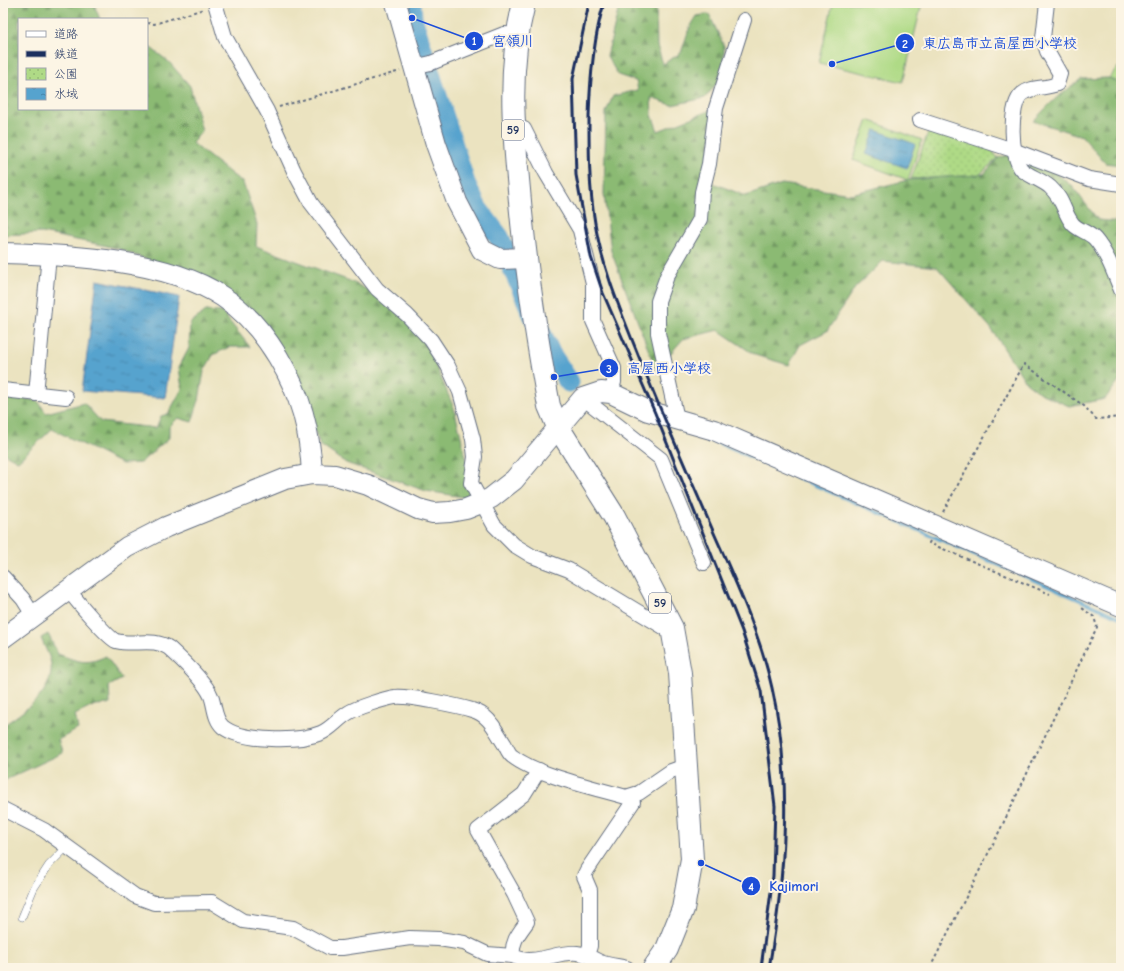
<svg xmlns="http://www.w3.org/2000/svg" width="1124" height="971" viewBox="0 0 1124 971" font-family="'Comic Neue','Klee One',sans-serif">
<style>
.grass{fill:url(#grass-tufts);stroke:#658472}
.forest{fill:url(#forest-firs);stroke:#537468}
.park{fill:url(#park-dots);stroke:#658472}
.pitch{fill:#afda86;stroke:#658472}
.water{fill:url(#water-ripples);stroke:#386996}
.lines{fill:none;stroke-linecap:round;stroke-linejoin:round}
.stream{stroke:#56a3ce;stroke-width:3.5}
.river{stroke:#56a3ce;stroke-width:21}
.lane-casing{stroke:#646e80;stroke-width:8}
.street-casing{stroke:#646e80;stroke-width:16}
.secondary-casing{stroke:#646e80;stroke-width:22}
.primary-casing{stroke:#646e80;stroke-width:24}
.path{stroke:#646e80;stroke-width:2;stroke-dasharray:3 3;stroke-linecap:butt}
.lane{stroke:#fff;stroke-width:7}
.street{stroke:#fff;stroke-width:14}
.secondary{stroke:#fff;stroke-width:20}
.primary{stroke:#fff;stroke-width:22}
.rail{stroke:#1b2f5e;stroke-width:3}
.labels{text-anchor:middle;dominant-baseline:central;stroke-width:4;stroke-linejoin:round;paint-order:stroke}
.shield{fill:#fcf5e5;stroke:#5e6a86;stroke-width:1}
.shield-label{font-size:12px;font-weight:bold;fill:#1b2f5e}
.leader{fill:none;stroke:#1d4ed8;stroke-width:1.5}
.callout-dot{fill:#1d4ed8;stroke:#fcf5e5;stroke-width:1.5}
.mark-label{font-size:12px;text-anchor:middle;font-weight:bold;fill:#fff}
.callout-label{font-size:14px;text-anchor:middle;font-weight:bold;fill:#1d4ed8;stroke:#fcf5e5;stroke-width:4;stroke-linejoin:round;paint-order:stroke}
</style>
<defs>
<pattern id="grass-tufts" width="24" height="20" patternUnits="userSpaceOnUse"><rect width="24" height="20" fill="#afda86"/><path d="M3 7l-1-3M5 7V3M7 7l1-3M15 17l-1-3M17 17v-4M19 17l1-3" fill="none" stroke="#96bb76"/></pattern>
<pattern id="forest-firs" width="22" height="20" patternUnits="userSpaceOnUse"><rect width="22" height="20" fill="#8bba73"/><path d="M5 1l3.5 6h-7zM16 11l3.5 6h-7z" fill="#719862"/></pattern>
<pattern id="park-dots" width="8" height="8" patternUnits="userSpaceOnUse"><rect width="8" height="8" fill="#afda86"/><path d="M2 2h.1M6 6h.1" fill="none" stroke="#96bb76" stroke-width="1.8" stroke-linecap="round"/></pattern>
<pattern id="water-ripples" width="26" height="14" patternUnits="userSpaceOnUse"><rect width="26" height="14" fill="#56a3ce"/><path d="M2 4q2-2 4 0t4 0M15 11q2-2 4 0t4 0" fill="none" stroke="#4685aa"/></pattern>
</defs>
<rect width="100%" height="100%" fill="#fcf5e5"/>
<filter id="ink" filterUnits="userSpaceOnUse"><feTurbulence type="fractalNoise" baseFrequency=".025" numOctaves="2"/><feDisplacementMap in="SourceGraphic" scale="8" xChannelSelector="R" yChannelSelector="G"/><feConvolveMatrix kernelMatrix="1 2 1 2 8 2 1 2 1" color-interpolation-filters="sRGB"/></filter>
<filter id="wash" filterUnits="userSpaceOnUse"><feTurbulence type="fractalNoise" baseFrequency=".012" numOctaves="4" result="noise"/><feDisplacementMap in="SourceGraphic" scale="16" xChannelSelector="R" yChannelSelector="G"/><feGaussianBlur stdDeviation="0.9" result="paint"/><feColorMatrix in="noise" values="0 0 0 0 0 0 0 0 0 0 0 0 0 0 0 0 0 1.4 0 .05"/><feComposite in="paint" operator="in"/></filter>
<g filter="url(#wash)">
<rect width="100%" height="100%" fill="#ebe3c0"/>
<polygon class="grass" points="1121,64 1121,84 1109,78"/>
<g class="forest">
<polygon points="3,3 97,3 95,7 100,19 19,19 19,109 147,109 147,45 169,62 190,86 202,131 192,143 243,183 257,224 256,246 350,281 392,302 426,343 454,408 467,461 469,498 426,491 346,463 320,445 292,366 264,324 153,262 117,248 42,233 3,235"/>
<polygon points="620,3 656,3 657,46 663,64 681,53 689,29 697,16 709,14 724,46 724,64 719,81 705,98 672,105 651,98 652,115 658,131 716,108 705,180 746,196 782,184 851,194 908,180 984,174 998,158 1026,149 1072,186 1098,220 1121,222 1121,378 1105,399 1069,406 1040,393 1026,382 990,327 937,267 883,261 855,288 827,331 800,345 789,365 755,355 718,330 683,339 656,370 611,251 604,194 606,112 613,96 638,90 636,81 618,75 607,56"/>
<polygon points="1109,78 1121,84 1121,165 1105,163 1082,136 1033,121 1054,100 1081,79"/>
<polygon points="206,311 222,312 250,347 229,347 213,355 204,371 199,400 192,422 178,418 169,427 169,438 140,463 122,464 52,429 18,461 3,453 3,395 38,401 46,413 84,403 101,422 156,428 161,416 168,414 182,389 179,367 189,348 190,323"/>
<path d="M48,634L58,654C77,661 86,666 106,656L122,679L109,686L110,704L95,705L75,715L78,729L58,740L63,753L3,781V726C23,711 54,694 51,664C50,656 44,646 41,638Z"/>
</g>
<polygon class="park" points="929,130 990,148 998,158 979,175 911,179"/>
<g class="pitch">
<polygon points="833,3 922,3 903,82 819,63"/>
<polygon points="868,120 922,140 908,180 853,160"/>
</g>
<g class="water">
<polygon points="875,130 915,144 907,168 866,154"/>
<polygon points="97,280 179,297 165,398 82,391"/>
</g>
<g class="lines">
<polyline class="stream" points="704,437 1121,618"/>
<polyline class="river" points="411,3 412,18 465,183 477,208 499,237 550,353 569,382"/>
</g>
</g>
<g filter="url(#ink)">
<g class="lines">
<g class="lane-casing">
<polyline id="lane" points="22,917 34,888 49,865 67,847"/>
</g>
<g class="street-casing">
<g id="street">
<polyline points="215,3 225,37 267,111 294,171 311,203 377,289 407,315 431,340 448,366 460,392 473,439 475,457 471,483 494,525 514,545 532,556 569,570 665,628 672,628"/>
<path d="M1047,3L1043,38L1047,51L1060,74L1057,84C1046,89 1031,86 1022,94C1009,105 1010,157 1022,170C1029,176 1042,180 1050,187C1064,200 1063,211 1072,223C1077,230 1089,232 1095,239C1107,253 1114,273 1121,290"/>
<polyline points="413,67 431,63 504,34 518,35"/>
<polyline points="920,120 1013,150 1089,179 1121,184"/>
<polyline points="513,127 524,129 546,173 580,230 593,283 593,321 614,368 614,382 611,393"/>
<polyline points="3,390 66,397"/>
<polyline points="36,394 49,255"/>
<polyline points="583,398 661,459 704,563"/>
<polyline points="677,419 658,333 658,301 667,276 700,219 702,192 709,164 716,108 744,20"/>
<polyline points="3,577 23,599 33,615"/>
<path d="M68,589C74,598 108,638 116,641C133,646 154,637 169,648C181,659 205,681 211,696C215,706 214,719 223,727C242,742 299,742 321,733C331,729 338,719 348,713C355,708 386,698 395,697C406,695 459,706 472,710C490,715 495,730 505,745C507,749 509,754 512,756C536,775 595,788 626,797L639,793L671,771L685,766"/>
<path d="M539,770L524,794L478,830L514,894L527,922C519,933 511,942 513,956C534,967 555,951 577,953C586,954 592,958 600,962C609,965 618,966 627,968"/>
<polyline points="3,809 44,830 135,896 154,903 212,902 243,921 293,928 330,948 342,948 410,938 439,939 464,943 487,954 513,956"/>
<polyline points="587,955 590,946 590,890 584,876 587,870 633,802 631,797"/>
</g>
</g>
<g class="secondary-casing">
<g id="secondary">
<polyline points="396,3 436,144 457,202 482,250 500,259 525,258"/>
<path d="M3,253C69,255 167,259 223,297C246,312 264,334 278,357C301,395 310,430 312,474"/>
<polyline points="3,638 127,547 166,527 285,479 312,474 335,475 368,485 418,509 433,513 450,512 466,509 481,503 491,498 514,480 583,398 601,392 611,393 648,411 714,430 1121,606"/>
</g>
</g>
<g class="primary-casing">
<path id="primary" d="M524,3C508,66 513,127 519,190C525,263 536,335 549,406L558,427L614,516L672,628L680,673L692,859L683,909L667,949L654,968"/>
</g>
<g class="path">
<polyline points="147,23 154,24 204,9"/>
<polyline points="279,107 400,71"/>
<polyline points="943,512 1024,364 1084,406 1096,419 1121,417"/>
<polyline points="930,541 929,543 1050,594"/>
<polyline points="930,968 1000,830 1097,627 1094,617 1082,608"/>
</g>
<use href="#lane" class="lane"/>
<use href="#street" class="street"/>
<use href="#secondary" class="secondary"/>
<use href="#primary" class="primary"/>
<g class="rail">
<polyline points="589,3 573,79 576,175 591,257 603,293 655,413 742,631 761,691 775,806 773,876 761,968"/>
<path d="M604,3C593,40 590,79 589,117C589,153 589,188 595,223C602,266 619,307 635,347C660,410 687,471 714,533C736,583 760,634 772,688C793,780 785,876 769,968"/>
</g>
</g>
</g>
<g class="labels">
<g class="shield">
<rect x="502" y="120" width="22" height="20" rx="3"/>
<rect x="649" y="593" width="22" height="20" rx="3"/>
</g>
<g class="shield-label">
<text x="513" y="130">59</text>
<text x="660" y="603">59</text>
</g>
</g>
<path class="leader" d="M412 18L474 41M832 64L905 43M554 377L609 368M701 863L751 886"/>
<g class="callout-dot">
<circle cx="412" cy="18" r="4"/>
<circle cx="832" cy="64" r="4"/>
<circle cx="554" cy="377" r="4"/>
<circle cx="701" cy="863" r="4"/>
<circle cx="474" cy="41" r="10"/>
<circle cx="905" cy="43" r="10"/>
<circle cx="609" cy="368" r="10"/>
<circle cx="751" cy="886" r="10"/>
</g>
<g class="mark-label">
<text x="474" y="45">1</text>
<text x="905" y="48">2</text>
<text x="609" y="373">3</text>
<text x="751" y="891">4</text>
</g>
<g class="callout-label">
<text x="513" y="46">宮領川</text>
<text x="1000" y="48">東広島市立高屋西小学校</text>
<text x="669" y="373">高屋西小学校</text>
<text x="794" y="891">Kajimori</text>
</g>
<rect width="1124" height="971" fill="none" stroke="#fcf5e5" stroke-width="16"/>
<rect x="18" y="18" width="130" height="92" fill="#fcf5e5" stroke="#a2a6af"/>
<rect x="26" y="31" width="20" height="6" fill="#ffffff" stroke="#a2a6af"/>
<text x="54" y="38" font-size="12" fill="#1b2f5e">道路</text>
<rect x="26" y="51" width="20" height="6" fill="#1b2f5e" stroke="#a2a6af"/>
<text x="54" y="58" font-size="12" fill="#1b2f5e">鉄道</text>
<rect x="26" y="68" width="20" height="12" fill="url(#park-dots)" stroke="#a2a6af"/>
<text x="54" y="78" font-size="12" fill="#1b2f5e">公園</text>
<rect x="26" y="88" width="20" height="12" fill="url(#water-ripples)" stroke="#a2a6af"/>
<text x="54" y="98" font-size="12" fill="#1b2f5e">水域</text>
</svg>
